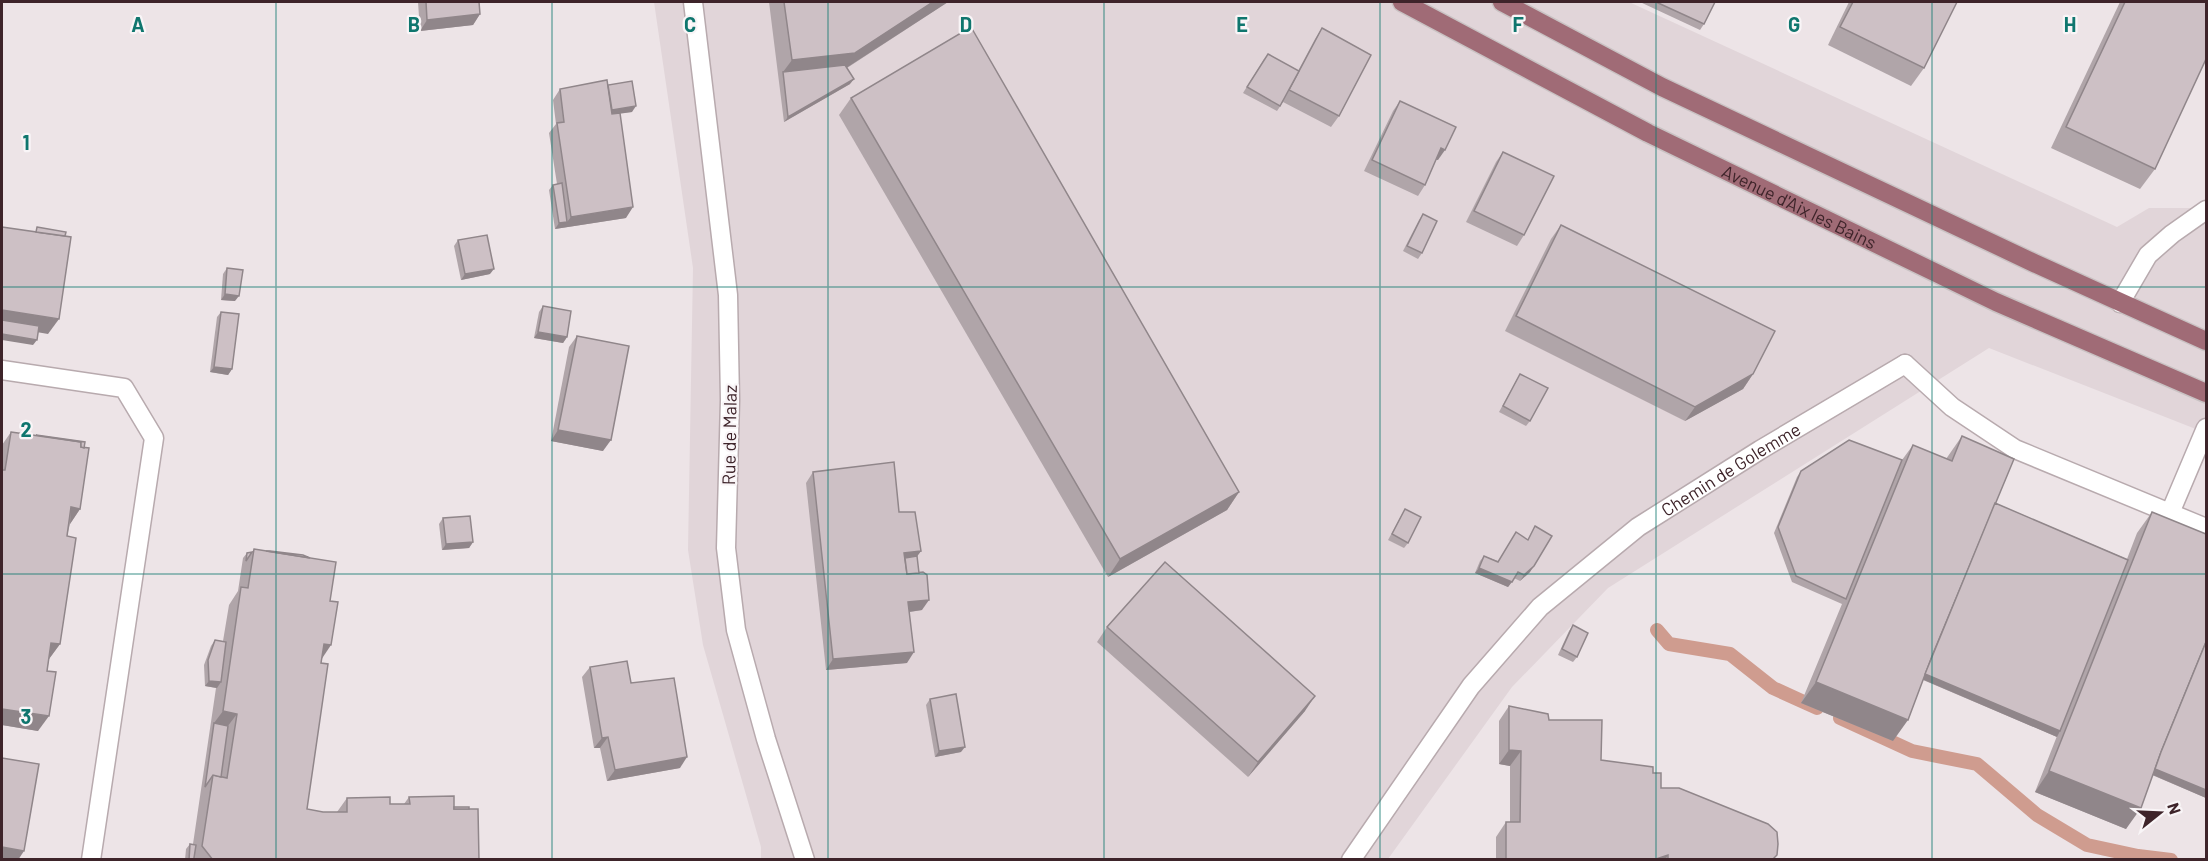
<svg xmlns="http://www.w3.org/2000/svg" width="2208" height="861" viewBox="0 0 2208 861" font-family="Barlow,sans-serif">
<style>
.built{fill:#e1d5d9}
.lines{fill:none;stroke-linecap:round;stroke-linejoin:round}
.stream{stroke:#cf9c8f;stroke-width:14}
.lane-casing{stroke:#b8aaae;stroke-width:21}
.street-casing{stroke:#b8aaae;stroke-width:21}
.primary-casing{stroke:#c9c2c3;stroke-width:21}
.lane{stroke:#fff;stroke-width:18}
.street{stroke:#fff;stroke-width:18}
.primary{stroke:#a06b76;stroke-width:18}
.wall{fill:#b0a5a9}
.shaded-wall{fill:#90868a}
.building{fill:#cdc0c5;stroke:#90868a;stroke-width:1.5}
.grid{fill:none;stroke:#0f766e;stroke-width:1.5;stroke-opacity:0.55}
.labels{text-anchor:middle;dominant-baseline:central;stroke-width:4.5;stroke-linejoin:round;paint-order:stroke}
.street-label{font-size:18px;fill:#3e242a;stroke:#f9f5f7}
.grid-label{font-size:20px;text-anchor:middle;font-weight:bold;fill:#0f766e;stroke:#f9f5f7;stroke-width:4.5;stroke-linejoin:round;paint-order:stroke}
</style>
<rect width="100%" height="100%" fill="#ede4e7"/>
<polygon class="built" points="654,2 1629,2 2117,227 2149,208 2206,208 2206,433 1989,348 1608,588 1512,687 1388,859 761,859 761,847 703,645 688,550 693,268"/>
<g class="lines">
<g class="stream">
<polyline points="1657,630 1669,644 1730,654 1773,688 1817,708"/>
<polyline points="1840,718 1912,751 1977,764 2037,815 2087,845 2138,856 2171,860"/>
</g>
<g class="lane-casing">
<g id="lane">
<polyline points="1905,364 1952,407 2015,449 2206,528"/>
<polyline points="2170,513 2206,428"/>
</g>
</g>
<g class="street-casing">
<g id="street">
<polyline points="693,2 728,295 730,400 726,548 736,630 766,739 805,860"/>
<polyline points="2120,303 2148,255 2172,234 2206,210"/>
<polyline points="2,370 124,388 154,438 91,860"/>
<path id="s1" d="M1351,860L1471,686L1540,607L1638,527L1760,450L1905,364"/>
</g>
</g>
<g class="primary-casing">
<g id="primary">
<path id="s2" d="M1402,2L1648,133L1996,302L2206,393"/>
<polyline points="1502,2 1662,87 2034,263 2206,341"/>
</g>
</g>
<use href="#lane" class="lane"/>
<use href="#street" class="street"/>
<use href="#primary" class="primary"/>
</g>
<g class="wall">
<polygon points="418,2 482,2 479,2 480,14 473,25 420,31"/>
<polygon points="769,2 948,2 847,68 850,84 784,122"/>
<polygon points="1640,2 1715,2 1704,24 1700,30"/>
<polygon points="1849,2 1957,2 1924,68 1911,86 1828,45"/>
<polygon points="2120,2 2206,2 2155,169 2140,189 2051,148"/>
<polygon points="1322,28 1339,116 1331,127 1283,102 1277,111 1243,93 1264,59 1298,71 1315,39"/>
<polygon points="608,85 632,112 620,113 626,218 555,229 549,190 553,185 557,184 549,133 556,124 553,100 560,89"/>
<polygon points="851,98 1239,492 1227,510 1108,577 839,115"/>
<polygon points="1400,101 1438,160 1436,160 1425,185 1418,196 1364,171 1393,111"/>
<polygon points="1503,152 1524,235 1517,246 1466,222 1496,162"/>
<polygon points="1423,214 1422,253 1418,259 1403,251 1419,220"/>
<polygon points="1561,225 1753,374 1743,389 1685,421 1505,331 1551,239"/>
<polygon points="458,240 490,274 461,280 454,246"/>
<polygon points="227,268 235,301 221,300 223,274"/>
<polygon points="543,306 567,337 563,343 534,338 539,312"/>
<polygon points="221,312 232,369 228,375 210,372 217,317"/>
<polygon points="577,336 603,451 551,441 569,347"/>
<polygon points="1520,374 1530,421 1526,426 1499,412"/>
<polygon points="11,432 80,509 70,524 67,536 60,644 49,659 38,731 2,725 2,445"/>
<polygon points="1962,436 1995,503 2127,559 2137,533 2152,512 2206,798 2152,775 2126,829 2035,792 2057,736 2057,737 1923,680 1893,741 1801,703 1842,604 1792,582 1774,533 1797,477 1801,471 1902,460 1913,445 1946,459"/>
<polygon points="813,472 899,512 921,551 917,556 922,610 910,612 907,663 826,670 806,483"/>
<polygon points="1405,509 1408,543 1404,548 1388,540"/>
<polygon points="443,518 473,542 469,548 442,550 439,524"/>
<polygon points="1535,526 1530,572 1520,581 1514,578 1508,587 1475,573 1480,561 1484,556 1498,561 1528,539"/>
<polygon points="254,549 322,657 307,809 323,812 337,812 347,798 390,804 404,804 409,797 454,807 479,860 185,860 186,849 190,844 193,844 216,688 205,686 204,665 211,646 215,640 223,641 229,605 238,591 243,558 247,553 252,552"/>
<polygon points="1573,625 1577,657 1573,662 1558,655 1569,631"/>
<polygon points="1107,627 1305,711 1248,777 1097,642"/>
<polygon points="590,667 631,683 680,768 607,781 600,748 594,748 582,677"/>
<polygon points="930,699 961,752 935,757 926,705"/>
<polygon points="1509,706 1549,720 1601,760 1653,773 1661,788 1774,860 1496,860 1496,837 1506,822 1510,822 1510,766 1499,764 1499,721"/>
</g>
<g class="shaded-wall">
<polygon points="933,2 948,2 843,70 783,72 792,60"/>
<polygon points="480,14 473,25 420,31 427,20"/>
<polygon points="854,79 850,84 784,122 788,117"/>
<polygon points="636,106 632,112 604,116 608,110"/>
<polygon points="1441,148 1445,150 1438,160 1434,159"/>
<polygon points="633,207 626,218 555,229 559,223 567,222 571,217"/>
<polygon points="494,269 490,274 461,280 465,274"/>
<polygon points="225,294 239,296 235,301 221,300"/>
<polygon points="2,310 59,319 48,334 2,326"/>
<polygon points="538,332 567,337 563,343 534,338"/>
<polygon points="2,334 37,340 33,345 2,340"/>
<polygon points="214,367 232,369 228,375 210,372"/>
<polygon points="1753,374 1743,389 1685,421 1695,407"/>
<polygon points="558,430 611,440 603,451 551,441"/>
<polygon points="1239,492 1227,510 1108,577 1120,559"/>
<polygon points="71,507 80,509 70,524"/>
<polygon points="473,542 469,548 442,550 446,544"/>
<polygon points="921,551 913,562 901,563 904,553"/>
<polygon points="1534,566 1530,572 1520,581 1524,575"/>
<polygon points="1479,568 1512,582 1508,587 1475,573"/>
<polygon points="929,600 922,610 901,613 908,602"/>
<polygon points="51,643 60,644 49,659"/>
<polygon points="324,644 331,645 319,663"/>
<polygon points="914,652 907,663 826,670 833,659"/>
<polygon points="1921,672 2060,731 2057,737 1917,677"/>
<polygon points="209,681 221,682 217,688 205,686"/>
<polygon points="1816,682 1908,720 1893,741 1801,703"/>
<polygon points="1315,696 1305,711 1248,777 1258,762"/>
<polygon points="2,709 49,716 38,731 2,725"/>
<polygon points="223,711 237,714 224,731 214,723"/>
<polygon points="608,737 600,748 594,748 602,738"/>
<polygon points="965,747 961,752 935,757 939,751"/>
<polygon points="1509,750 1521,751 1510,766 1499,764"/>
<polygon points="687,757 680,768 607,781 615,770"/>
<polygon points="2150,767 2206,790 2206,798 2146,772"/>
<polygon points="2049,771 2141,808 2126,829 2035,792"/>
<polygon points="2,847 24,851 18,860 2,860"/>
<polygon points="1668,855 1665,860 1653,860"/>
</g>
<g class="building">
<polygon points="426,2 479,2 480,14 427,20"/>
<polygon points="784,2 933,2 855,53 792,60"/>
<polygon points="1656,2 1715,2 1704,24"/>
<polygon points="1853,2 1957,2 1924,68 1840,27"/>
<polygon points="2125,2 2206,2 2206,59 2155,169 2066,127"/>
<polygon points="971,27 1239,492 1120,559 851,98"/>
<polygon points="1322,28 1371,55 1339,116 1289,90"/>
<polygon points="1268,54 1299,71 1280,106 1247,87"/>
<polygon points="845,65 854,79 788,117 783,72"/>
<polygon points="607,80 612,114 620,113 633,207 571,217 557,123 564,122 560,89"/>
<polygon points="632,81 636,106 612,110 608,85"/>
<polygon points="1400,101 1456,127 1445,150 1441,148 1425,185 1372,160"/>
<polygon points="1503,152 1554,176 1524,235 1474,211"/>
<polygon points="562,183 567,222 559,223 553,185"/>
<polygon points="1423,214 1437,221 1422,253 1407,246"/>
<polygon points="1561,225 1775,331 1753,374 1695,407 1516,316"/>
<polygon points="2,227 71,237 59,319 2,310"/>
<polygon points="37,227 66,232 65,236 36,232"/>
<polygon points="487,235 494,269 465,274 458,240"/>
<polygon points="227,268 243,270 239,296 225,294"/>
<polygon points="543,306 571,311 567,337 538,332"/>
<polygon points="221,312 239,314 232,369 214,367"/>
<polygon points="2,320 39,326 37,340 2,334"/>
<polygon points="577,336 629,346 611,440 558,430"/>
<polygon points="1520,374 1548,388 1530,421 1503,406"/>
<polygon points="11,432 81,442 81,447 89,448 80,509 71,507 67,536 76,538 60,644 51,643 47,671 56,672 49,716 2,709 2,470 5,470"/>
<polygon points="36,435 85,442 84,448 81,447 81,442"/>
<polygon points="1962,436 2014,459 1932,656 1908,720 1816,682 1913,445 1952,461"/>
<polygon points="1849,440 1902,460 1846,599 1796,576 1778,527 1801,471"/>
<polygon points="894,462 899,512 915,512 921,551 904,553 907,574 923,572 927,575 929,600 908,602 914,652 833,659 813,472"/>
<polygon points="1995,503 2128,560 2060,731 1925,674"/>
<polygon points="1405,509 1421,517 1408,543 1392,534"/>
<polygon points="2152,512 2206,534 2206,642 2161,752 2141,808 2049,771"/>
<polygon points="470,516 473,542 446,544 443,518"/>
<polygon points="1535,526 1552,536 1534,566 1524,575 1518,572 1512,582 1479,568 1484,556 1498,562 1516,532 1528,540"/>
<polygon points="254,549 336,562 330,601 338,602 331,645 324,644 321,663 328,664 307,809 323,812 347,812 347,798 390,797 390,804 410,804 409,797 454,796 454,809 478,809 479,860 213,860 202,846 213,775 227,778 237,714 223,711 241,587 248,588"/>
<polygon points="266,551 270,551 303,555 310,558"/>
<polygon points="252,552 246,561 247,553"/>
<polygon points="917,556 919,573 907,574 905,558"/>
<polygon points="1165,562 1315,696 1258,762 1107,627"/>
<polygon points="1573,625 1588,633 1577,657 1562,649"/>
<polygon points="215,640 226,642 221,682 209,681 208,660"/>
<polygon points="2206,642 2206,790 2155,769 2161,752"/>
<polygon points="627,661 631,683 674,678 687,757 615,770 608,737 602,738 590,667"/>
<polygon points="956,694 965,747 939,751 930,699"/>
<polygon points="1509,706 1548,714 1549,720 1602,720 1601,760 1653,767 1653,773 1661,773 1661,788 1679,788 1768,824 1777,832 1778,844 1777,855 1772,860 1668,860 1668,855 1653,860 1506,860 1506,822 1520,822 1521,751 1509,750"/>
<polygon points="214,723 228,726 221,777 213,775 205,787"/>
<polygon points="2,758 39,764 24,851 2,847"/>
<rect x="454" y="807" width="15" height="2"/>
<polygon points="190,844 196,845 194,858 195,860 189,860"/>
</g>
<path class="grid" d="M276,2V860M552,2V860M828,2V860M1104,2V860M1380,2V860M1656,2V860M1932,2V860M2,287H2206M2,574H2206"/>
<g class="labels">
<g class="street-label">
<text stroke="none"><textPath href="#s2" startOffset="447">Avenue d'Aix les Bains</textPath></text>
<text transform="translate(729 435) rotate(-89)">Rue de Malaz</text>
<text stroke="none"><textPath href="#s1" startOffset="552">Chemin de Golemme</textPath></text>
</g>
</g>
<g class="grid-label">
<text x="138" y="32">A</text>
<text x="414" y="32">B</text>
<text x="690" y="32">C</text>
<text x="966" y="32">D</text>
<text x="1242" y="32">E</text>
<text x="1518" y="32">F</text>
<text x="1794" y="32">G</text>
<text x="2070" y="32">H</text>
<text x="26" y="150">1</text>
<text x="26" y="437">2</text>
<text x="26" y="724">3</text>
</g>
<rect width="2208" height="861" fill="none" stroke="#3e242a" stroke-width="6"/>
<g transform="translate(2160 813) rotate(72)" stroke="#f9f5f7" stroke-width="4.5" paint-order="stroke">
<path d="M0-4.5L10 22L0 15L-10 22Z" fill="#3e242a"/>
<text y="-9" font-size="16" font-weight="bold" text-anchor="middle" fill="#3e242a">N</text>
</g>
</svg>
